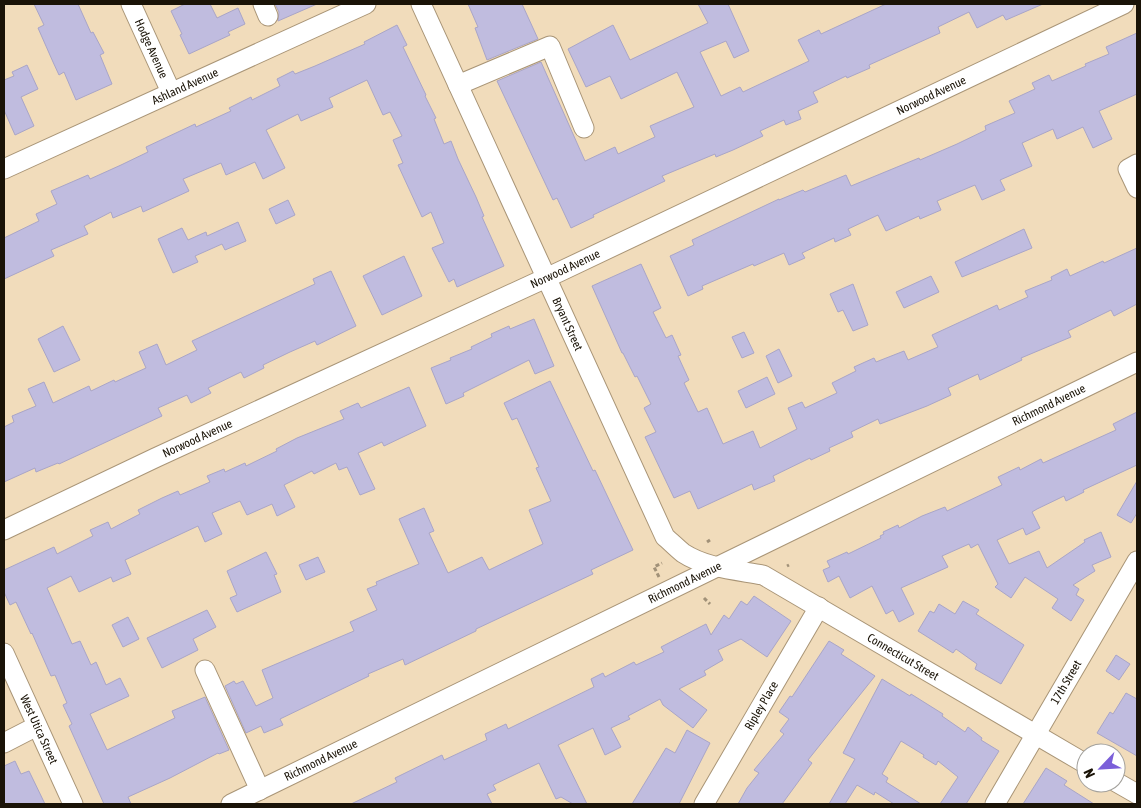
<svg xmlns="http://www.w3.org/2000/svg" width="1141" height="808" viewBox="0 0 1141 808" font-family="'Asap Condensed',sans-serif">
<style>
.building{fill:#c0bcdf;stroke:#a9a5c7}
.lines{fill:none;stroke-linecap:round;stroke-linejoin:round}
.minor-casing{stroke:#a99577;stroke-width:21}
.path{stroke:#a19178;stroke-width:3;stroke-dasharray:4 2.5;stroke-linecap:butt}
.minor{stroke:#fff;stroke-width:19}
.labels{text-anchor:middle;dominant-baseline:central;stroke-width:4;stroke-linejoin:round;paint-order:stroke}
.street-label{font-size:12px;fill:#1a1307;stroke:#fff}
</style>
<rect width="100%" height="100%" fill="#f1dcbb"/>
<g class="building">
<polygon points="34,4 78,4 91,33 93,32 104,53 100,55 112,84 76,100 64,72 59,75 53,62 38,28 44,25"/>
<polygon points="185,4 210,4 217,18 238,8 245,24 228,32 230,35 189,54 180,35 182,34 171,11"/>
<polygon points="275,4 317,4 278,21 279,12"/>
<polygon points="468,4 522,4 538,39 487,60 475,28 478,27"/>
<polygon points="698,4 728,4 749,51 734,58 726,41 700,52 721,96 740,87 743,92 809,61 798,40 819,30 821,34 886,4 1043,4 1006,20 1003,15 977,28 969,12 938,27 940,33 869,65 870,68 847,78 846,76 813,92 818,102 798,111 801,119 786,125 784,120 760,131 763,136 733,150 716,157 715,154 662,176 665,181 593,215 594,217 571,228 557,198 553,200 497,81 541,62 585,161 615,147 618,154 655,137 650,126 694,107 677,72 621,99 610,76 586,87 568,49 613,25 630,60 708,23"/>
<polygon points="397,25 407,45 403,47 426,95 425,96 436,118 434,119 444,144 451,141 458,159 476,197 484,216 482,217 504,266 457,287 454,279 449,282 432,248 444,243 431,212 422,217 398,165 403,163 393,140 402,136 390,112 383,115 367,80 329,98 333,107 301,121 298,114 266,130 285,168 263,179 255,162 226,175 221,163 183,179 189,191 143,212 141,206 113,218 111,212 84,226 88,234 51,250 54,256 4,279 4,238 39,221 36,214 57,204 51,191 88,175 90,179 121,165 148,152 146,147 195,124 196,127 231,111 229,108 251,97 252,100 280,86 277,79 293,71 295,74 315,66 365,44 364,42"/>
<polygon points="1137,33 1137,94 1099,111 1112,139 1093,148 1083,127 1057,139 1053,129 1022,143 1032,166 1000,180 1005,190 982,200 975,185 937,201 941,210 920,219 919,216 886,231 878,215 848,229 851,235 835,242 834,238 802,253 805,258 789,265 784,253 754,266 753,264 702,286 703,289 688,296 670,256 694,245 692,240 779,199 779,200 803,190 805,192 846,175 851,186 919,158 920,160 957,144 986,130 985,126 1015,113 1009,101 1035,89 1032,83 1049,75 1052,81 1086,66 1085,64 1109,54 1106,47"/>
<polygon points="27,65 38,89 21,97 34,126 15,135 4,110 4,80 14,76 12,72"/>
<polygon points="288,200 295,215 276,224 269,209"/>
<polygon points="238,222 246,241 225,250 222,244 195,256 198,262 173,273 158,239 182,228 188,240 206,232 207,236"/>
<polygon points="1024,229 1032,248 962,277 955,262"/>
<polygon points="1137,248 1137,304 1114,316 1111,310 1068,331 1071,337 1021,358 1022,360 980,380 978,374 948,388 951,395 927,406 880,424 878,419 851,432 853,437 829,448 830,451 811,460 810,458 773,476 775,481 754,490 752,484 698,509 690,491 674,498 645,437 656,432 644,408 651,404 637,376 635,377 623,353 622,353 592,286 641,264 661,308 653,312 666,338 672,335 681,355 678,356 689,380 684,383 698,412 707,408 723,444 753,431 760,448 797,429 788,408 802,402 805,408 837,393 832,383 856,371 854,367 874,358 876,362 904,351 908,360 938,347 932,335 997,305 999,310 1028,297 1025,291 1052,280 1051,277 1067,269 1070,276 1103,261 1104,263"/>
<polygon points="404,256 422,296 382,315 363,276"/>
<polygon points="331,271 356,326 317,345 315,341 290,352 263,365 264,368 244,378 241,372 208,388 211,393 191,403 187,395 158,408 162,416 59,464 58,463 36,472 35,468 4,482 4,427 14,422 12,416 36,406 28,389 44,382 53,403 89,386 91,391 114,380 115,382 146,368 139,352 157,344 166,365 197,350 192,341 315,284 313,279"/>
<polygon points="931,276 939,292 904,308 896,292"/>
<polygon points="853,284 868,325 853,331 843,310 838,312 830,294"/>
<polygon points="534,319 554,366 535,374 529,360 463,393 464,396 446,404 431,368 451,360 450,358 472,349 471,347 492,337 491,334 509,326 510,329"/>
<polygon points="63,326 80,360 54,372 38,339"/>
<polygon points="744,332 754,353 742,358 732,337"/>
<polygon points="779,349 792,376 778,383 766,356"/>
<polygon points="767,377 775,394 746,408 738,391"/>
<polygon points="550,381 593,471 595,470 633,550 591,570 593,574 476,629 476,631 405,665 403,659 368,674 369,676 280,719 283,725 264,733 261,726 246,733 225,686 234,681 236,684 243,681 256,706 273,698 262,670 354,631 350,622 377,610 367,589 377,585 376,582 419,564 399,519 424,508 434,531 429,533 448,573 482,557 489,570 543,544 529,510 551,501 536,468 539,467 517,418 512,420 504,403"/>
<polygon points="409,387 426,426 384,446 382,442 358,453 375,489 360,495 347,467 339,470 336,463 314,474 312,471 284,485 295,507 277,516 272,504 247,515 240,501 212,513 222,534 205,542 198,526 125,560 131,574 113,582 111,577 79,592 71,576 47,588 72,644 80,641 91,665 96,662 106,685 120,678 129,696 90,714 107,750 175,718 172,711 205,697 229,750 219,754 218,753 170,778 128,797 131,804 104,804 69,726 72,724 63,705 67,703 55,675 51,676 32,633 31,634 16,602 10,605 4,592 4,570 54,547 57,554 93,536 90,530 108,522 111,529 140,514 138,510 162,498 178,491 180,495 210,482 207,476 224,469 225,472 245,463 246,466 277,451 276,449 297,438 344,419 340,411 358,403 361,408"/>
<polygon points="1137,412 1137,465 1083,490 1084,492 1066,501 1064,496 1037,509 1032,512 1040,528 1026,535 1023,528 997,540 1009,564 1039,551 1047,568 1085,542 1084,540 1101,532 1111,557 1092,565 1095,571 1073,585 1079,589 1076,595 1084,600 1071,621 1052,608 1058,599 1025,577 1011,598 995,587 998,584 978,544 971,548 969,544 942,556 948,567 901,588 914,614 899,622 893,610 886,614 872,586 850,598 839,576 828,582 823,570 830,567 827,561 847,552 848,554 881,538 880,536 884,534 883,532 898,525 899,528 922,516 945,507 947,511 1002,485 998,477 1019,467 1020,470 1041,459 1043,463 1116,430 1113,424"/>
<polygon points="1137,481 1137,513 1131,523 1117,515"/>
<polygon points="266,552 277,574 274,575 281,592 237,612 230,598 237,595 227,571"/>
<polygon points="318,557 325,572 306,580 299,565"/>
<polygon points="754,596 791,621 767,657 741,639 718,650 723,660 704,671 706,675 679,689 707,710 693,728 663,705 660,699 628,716 630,719 611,728 621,747 605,755 593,728 558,745 587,804 573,804 561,797 556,799 539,763 493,785 496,790 487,794 492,804 351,804 397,782 395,778 442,755 444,760 487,740 485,734 506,724 508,729 594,687 591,679 603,673 605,677 634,662 636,665 664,652 661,647 706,624 711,635 724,615 729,619 741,601 747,605"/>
<polygon points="963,601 979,610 976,614 1024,645 1001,684 975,669 977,664 956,649 953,653 918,631 930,611 934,613 939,604 955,614"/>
<polygon points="207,610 216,627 193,639 198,650 162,668 147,638"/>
<polygon points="128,617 139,639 123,647 112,625"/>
<polygon points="829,641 844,650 841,654 875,676 808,760 812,763 782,804 738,804 747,788 759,773 754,770 784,734 780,731 789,719 779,712 790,696 792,697"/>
<polygon points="1116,655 1130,664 1119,680 1106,671"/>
<polygon points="882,679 910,696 911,694 943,714 942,716 965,732 968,727 982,738 981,740 999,751 966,804 940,804 958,777 938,761 936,765 923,757 924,755 901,741 882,774 888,778 886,782 921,804 894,804 875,792 874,795 857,785 845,804 829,804 855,759 843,753"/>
<polygon points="1126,693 1137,699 1137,756 1097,733 1110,712 1113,714"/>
<polygon points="687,730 710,743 679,804 632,804 666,748 675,753"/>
<polygon points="15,761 21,774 29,771 45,804 4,804 4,766"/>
<polygon points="1046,768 1067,781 1064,785 1094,804 1023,804"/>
</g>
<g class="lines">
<g class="minor-casing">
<g id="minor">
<path id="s1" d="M131,4L171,92"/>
<polyline points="263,4 268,16"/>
<path id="s2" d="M421,4L665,537C671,542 677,548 683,553C706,568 736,570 763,575L1086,764"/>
<polyline points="458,85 550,46 584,128"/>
<polyline points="1137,164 1128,169 1137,188"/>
<path id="s3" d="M4,169L366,4"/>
<path id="s4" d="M4,530L155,458L559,272L1124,4"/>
<path id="s5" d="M4,653L73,804"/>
<polyline points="205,670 260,790"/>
<polyline points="4,743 37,726"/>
<polyline points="1116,782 1137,794"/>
<path id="s6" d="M231,804L1137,362"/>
<path id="s7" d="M704,804L819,607"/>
<path id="s8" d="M995,804L1137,561"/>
</g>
</g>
<g class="path">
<polyline points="707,542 710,540"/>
<polyline points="787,566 789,565"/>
<polyline points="659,577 654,567 662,563"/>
<polyline points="704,598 710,604"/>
</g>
<use href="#minor" class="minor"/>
</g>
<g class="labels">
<g class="street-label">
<text stroke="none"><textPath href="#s1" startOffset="49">Hodge Avenue</textPath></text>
<text stroke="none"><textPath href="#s3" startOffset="199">Ashland Avenue</textPath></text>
<text stroke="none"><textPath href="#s4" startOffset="1024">Norwood Avenue</textPath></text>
<text stroke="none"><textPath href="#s4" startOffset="619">Norwood Avenue</textPath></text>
<text stroke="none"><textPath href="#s2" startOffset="352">Bryant Street</textPath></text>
<text stroke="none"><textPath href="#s6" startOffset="910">Richmond Avenue</textPath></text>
<text stroke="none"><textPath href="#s4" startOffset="214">Norwood Avenue</textPath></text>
<text stroke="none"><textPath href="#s6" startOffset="505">Richmond Avenue</textPath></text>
<text stroke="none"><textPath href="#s2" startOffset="856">Connecticut Street</textPath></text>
<text stroke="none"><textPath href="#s8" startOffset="141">17th Street</textPath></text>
<text stroke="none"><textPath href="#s7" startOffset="114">Ripley Place</textPath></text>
<text stroke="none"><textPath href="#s5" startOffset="84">West Utica Street</textPath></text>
<text stroke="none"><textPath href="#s6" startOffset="100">Richmond Avenue</textPath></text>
</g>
</g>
<rect width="1141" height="808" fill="none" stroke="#1a1307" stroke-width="10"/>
<g transform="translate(1101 768) rotate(245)"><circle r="24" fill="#ffffff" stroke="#a3a19c"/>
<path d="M0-4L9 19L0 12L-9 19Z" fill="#7b5fd9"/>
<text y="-8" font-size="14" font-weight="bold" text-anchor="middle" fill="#1a1307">N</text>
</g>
</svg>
